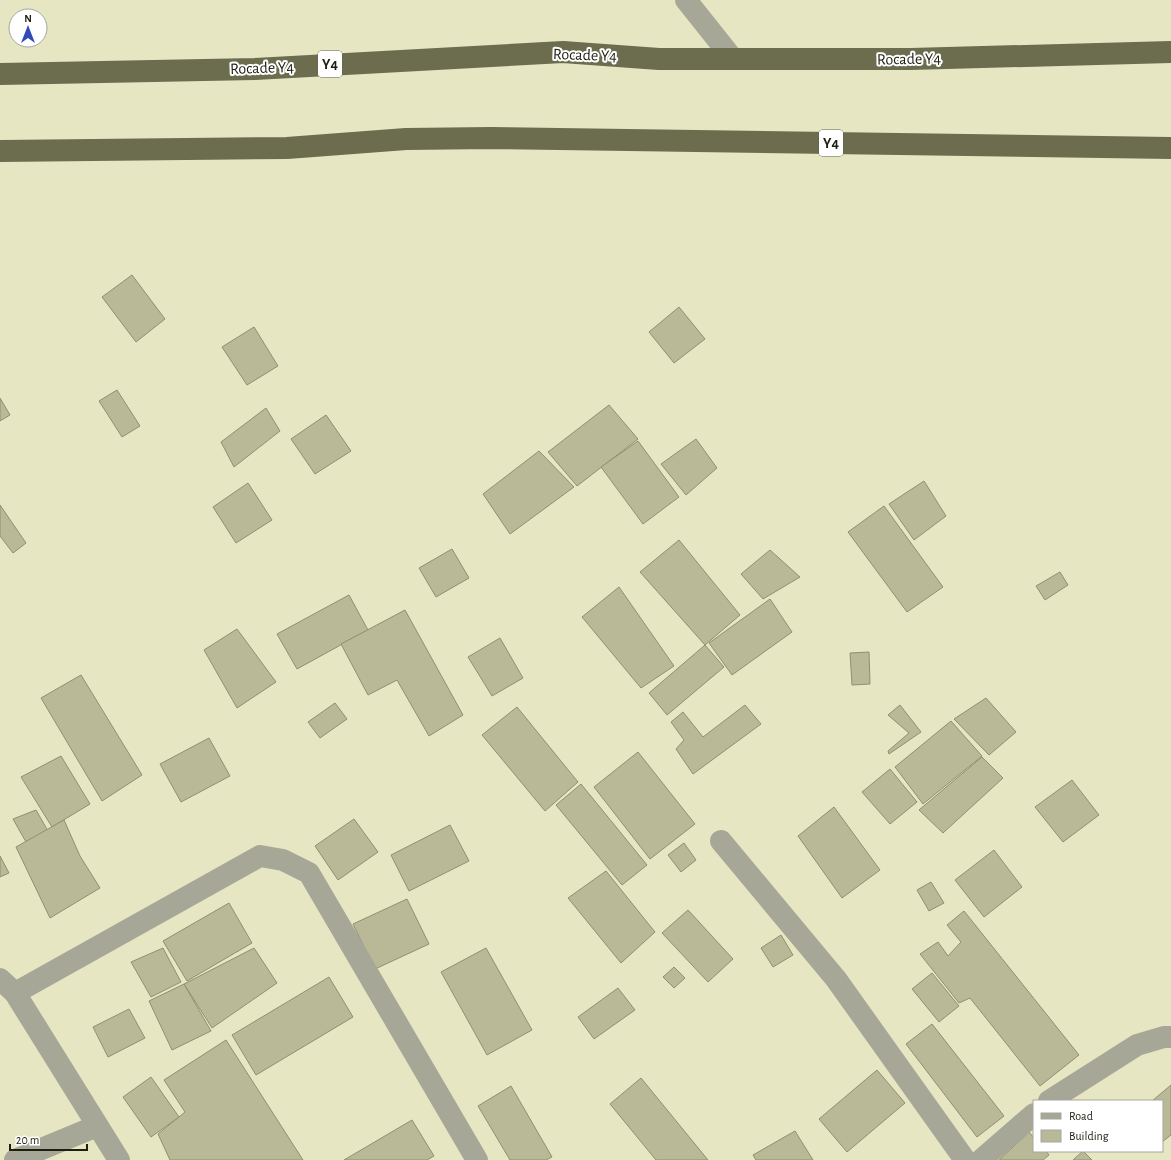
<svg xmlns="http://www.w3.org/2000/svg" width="1171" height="1160" viewBox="0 0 1171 1160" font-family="'Alegreya Sans',sans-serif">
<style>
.building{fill:#bab997;stroke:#908f6e}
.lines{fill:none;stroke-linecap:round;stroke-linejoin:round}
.minor{stroke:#a7a798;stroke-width:22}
.trunk{stroke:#6c6c4f;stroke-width:22}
.labels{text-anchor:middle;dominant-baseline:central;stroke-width:4;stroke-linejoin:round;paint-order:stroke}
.shield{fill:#fff;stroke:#626258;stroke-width:1}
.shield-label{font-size:15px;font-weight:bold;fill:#1e1e11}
.street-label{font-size:16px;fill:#1e1e11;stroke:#fff}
</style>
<rect width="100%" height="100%" fill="#e7e6c3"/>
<g class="building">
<polygon points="132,275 165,319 136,342 102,297"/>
<polygon points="679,307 705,339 674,363 649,332"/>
<polygon points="254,327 278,366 247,385 222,347"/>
<polygon points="117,390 140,426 122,437 99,401"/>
<polygon points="0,398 10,415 0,421"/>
<polygon points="609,405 638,439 577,486 548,452"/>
<polygon points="266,408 280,431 234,467 221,442"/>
<polygon points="326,415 351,451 315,474 291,439"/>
<polygon points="696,439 717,468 686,495 661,464"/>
<polygon points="638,441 679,497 643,524 601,467"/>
<polygon points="539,451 574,487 510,534 483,494"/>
<polygon points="924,481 946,516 914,540 889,504"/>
<polygon points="248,483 272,520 236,543 213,507"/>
<polygon points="0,505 26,543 13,553 0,536"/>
<polygon points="884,506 943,587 907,612 848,532"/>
<polygon points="679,540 740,615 705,645 640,572"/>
<polygon points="452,549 469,578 436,597 419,568"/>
<polygon points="770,550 800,577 763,599 741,574"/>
<polygon points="1060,572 1068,585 1045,600 1036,586"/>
<polygon points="619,587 674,666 641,688 582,617"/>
<polygon points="349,595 368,630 297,669 277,634"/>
<polygon points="770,599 792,632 732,675 709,643"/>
<polygon points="405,610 463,715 429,736 397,680 368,695 341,644"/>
<polygon points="237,629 276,682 237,708 204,650"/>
<polygon points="500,638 523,678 492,696 468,657"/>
<polygon points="705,645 724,667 667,715 649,693"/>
<polygon points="869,652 870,684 852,685 850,653"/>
<polygon points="81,675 142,775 102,801 41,698"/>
<polygon points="986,698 1016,732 989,755 954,719"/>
<polygon points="335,703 347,719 320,738 308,722"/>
<polygon points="745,705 761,724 693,774 676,749 684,740 671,722 683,712 703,737"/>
<polygon points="900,705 921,732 889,754 888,751 909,733 888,715"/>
<polygon points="517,707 578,782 545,811 482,735"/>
<polygon points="951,721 982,756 923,804 895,767"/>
<polygon points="209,738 230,776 181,802 160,764"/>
<polygon points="638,752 695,824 650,859 594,787"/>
<polygon points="61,756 90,804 52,827 21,777"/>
<polygon points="982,757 1003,778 943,833 919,810"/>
<polygon points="890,769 917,802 890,824 862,792"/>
<polygon points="1072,780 1099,815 1063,842 1035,807"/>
<polygon points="581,784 647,865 622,885 556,805"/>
<polygon points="834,807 880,870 842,898 798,836"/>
<polygon points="36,810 48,831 26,842 13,819"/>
<polygon points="354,819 378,852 338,880 315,846"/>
<polygon points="64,820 80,856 100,888 50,918 16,847"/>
<polygon points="450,825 469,861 409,891 391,855"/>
<polygon points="684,843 696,860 681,872 668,855"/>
<polygon points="994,850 1022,887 984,917 955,880"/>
<polygon points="0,856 9,873 0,877"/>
<polygon points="606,871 655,932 621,963 568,898"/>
<polygon points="931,882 944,903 929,911 917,890"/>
<polygon points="407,899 429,944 375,969 353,924"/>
<polygon points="229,903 252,943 187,981 163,941"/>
<polygon points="688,910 733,959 708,982 662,933"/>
<polygon points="964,911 1079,1055 1040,1086 970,998 959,1003 920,954 938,942 948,956 961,942 947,925"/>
<polygon points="781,935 793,955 773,967 761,948"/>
<polygon points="163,948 181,982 151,997 131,962"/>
<polygon points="254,948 277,983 212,1028 184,984"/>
<polygon points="486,948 532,1030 487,1055 441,972"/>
<polygon points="674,967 685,978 674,988 663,977"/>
<polygon points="932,973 959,1006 939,1022 912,989"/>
<polygon points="329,977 353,1017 256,1075 232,1035"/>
<polygon points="184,984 211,1031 172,1050 149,1001"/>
<polygon points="618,988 635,1010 594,1039 578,1017"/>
<polygon points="129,1009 145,1038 108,1057 93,1027"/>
<polygon points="932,1024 1004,1116 977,1137 906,1044"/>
<polygon points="226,1040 303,1160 170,1160 158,1134 185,1112 164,1080"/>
<polygon points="877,1070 905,1103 847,1152 819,1119"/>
<polygon points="151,1077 179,1117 151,1137 123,1097"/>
<polygon points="641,1078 708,1160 656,1160 610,1104"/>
<polygon points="1171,1085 1171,1135 1162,1142 1162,1101 1152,1101"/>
<polygon points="511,1086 552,1157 546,1160 510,1160 478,1106"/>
<polygon points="412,1120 434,1156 427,1160 344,1160"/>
<polygon points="795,1131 813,1160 756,1160 753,1155"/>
<polygon points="1029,1132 1034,1138 1034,1151 1046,1151 1049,1155 1043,1160 999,1160"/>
<polygon points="1083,1151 1092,1160 1073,1160"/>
</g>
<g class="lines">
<g class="minor">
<polyline points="686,0 733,59"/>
<polyline points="721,841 836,979 965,1160"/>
<polyline points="0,979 15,993 119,1160"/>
<polyline points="15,993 260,856 283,860 309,873 477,1160"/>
<polyline points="1049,1101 1137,1045 1164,1037 1171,1037"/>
<polyline points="15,1160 97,1126"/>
<polyline points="981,1160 1034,1114"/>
</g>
<g class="trunk">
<polyline points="0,74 255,69 563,52 659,59 911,59 1171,52"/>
<polyline points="0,151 287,148 406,139 491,138 1171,148"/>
</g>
</g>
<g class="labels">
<g class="shield">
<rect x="318" y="51" width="24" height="26" rx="3"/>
<rect x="819" y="130" width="24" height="26" rx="3"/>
</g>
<g class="shield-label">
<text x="330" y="64">Y4</text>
<text x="831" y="143">Y4</text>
</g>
<g class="street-label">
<text transform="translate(585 55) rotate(2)">Rocade Y4</text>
<text transform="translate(909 59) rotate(-1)">Rocade Y4</text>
<text transform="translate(262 68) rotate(-2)">Rocade Y4</text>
</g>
</g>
<rect x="1033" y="1100" width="130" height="52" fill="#ffffff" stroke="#a5a5a0"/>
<rect x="1041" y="1113" width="20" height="6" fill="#a7a798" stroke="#a5a5a0"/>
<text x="1069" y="1120" font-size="12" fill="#1e1e11">Road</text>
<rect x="1041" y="1130" width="20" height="12" fill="#bab997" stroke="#a5a5a0"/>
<text x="1069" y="1140" font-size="12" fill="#1e1e11">Building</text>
<g transform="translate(28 28)"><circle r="19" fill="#ffffff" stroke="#a5a5a0"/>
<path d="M0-3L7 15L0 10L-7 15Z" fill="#3249ba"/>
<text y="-6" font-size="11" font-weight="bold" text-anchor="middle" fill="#1e1e11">N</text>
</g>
<path d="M10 1144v6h77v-6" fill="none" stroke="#1e1e11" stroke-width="2"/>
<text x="16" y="1144" font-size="12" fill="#1e1e11" stroke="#ffffff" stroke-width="3" paint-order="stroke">20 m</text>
</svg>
